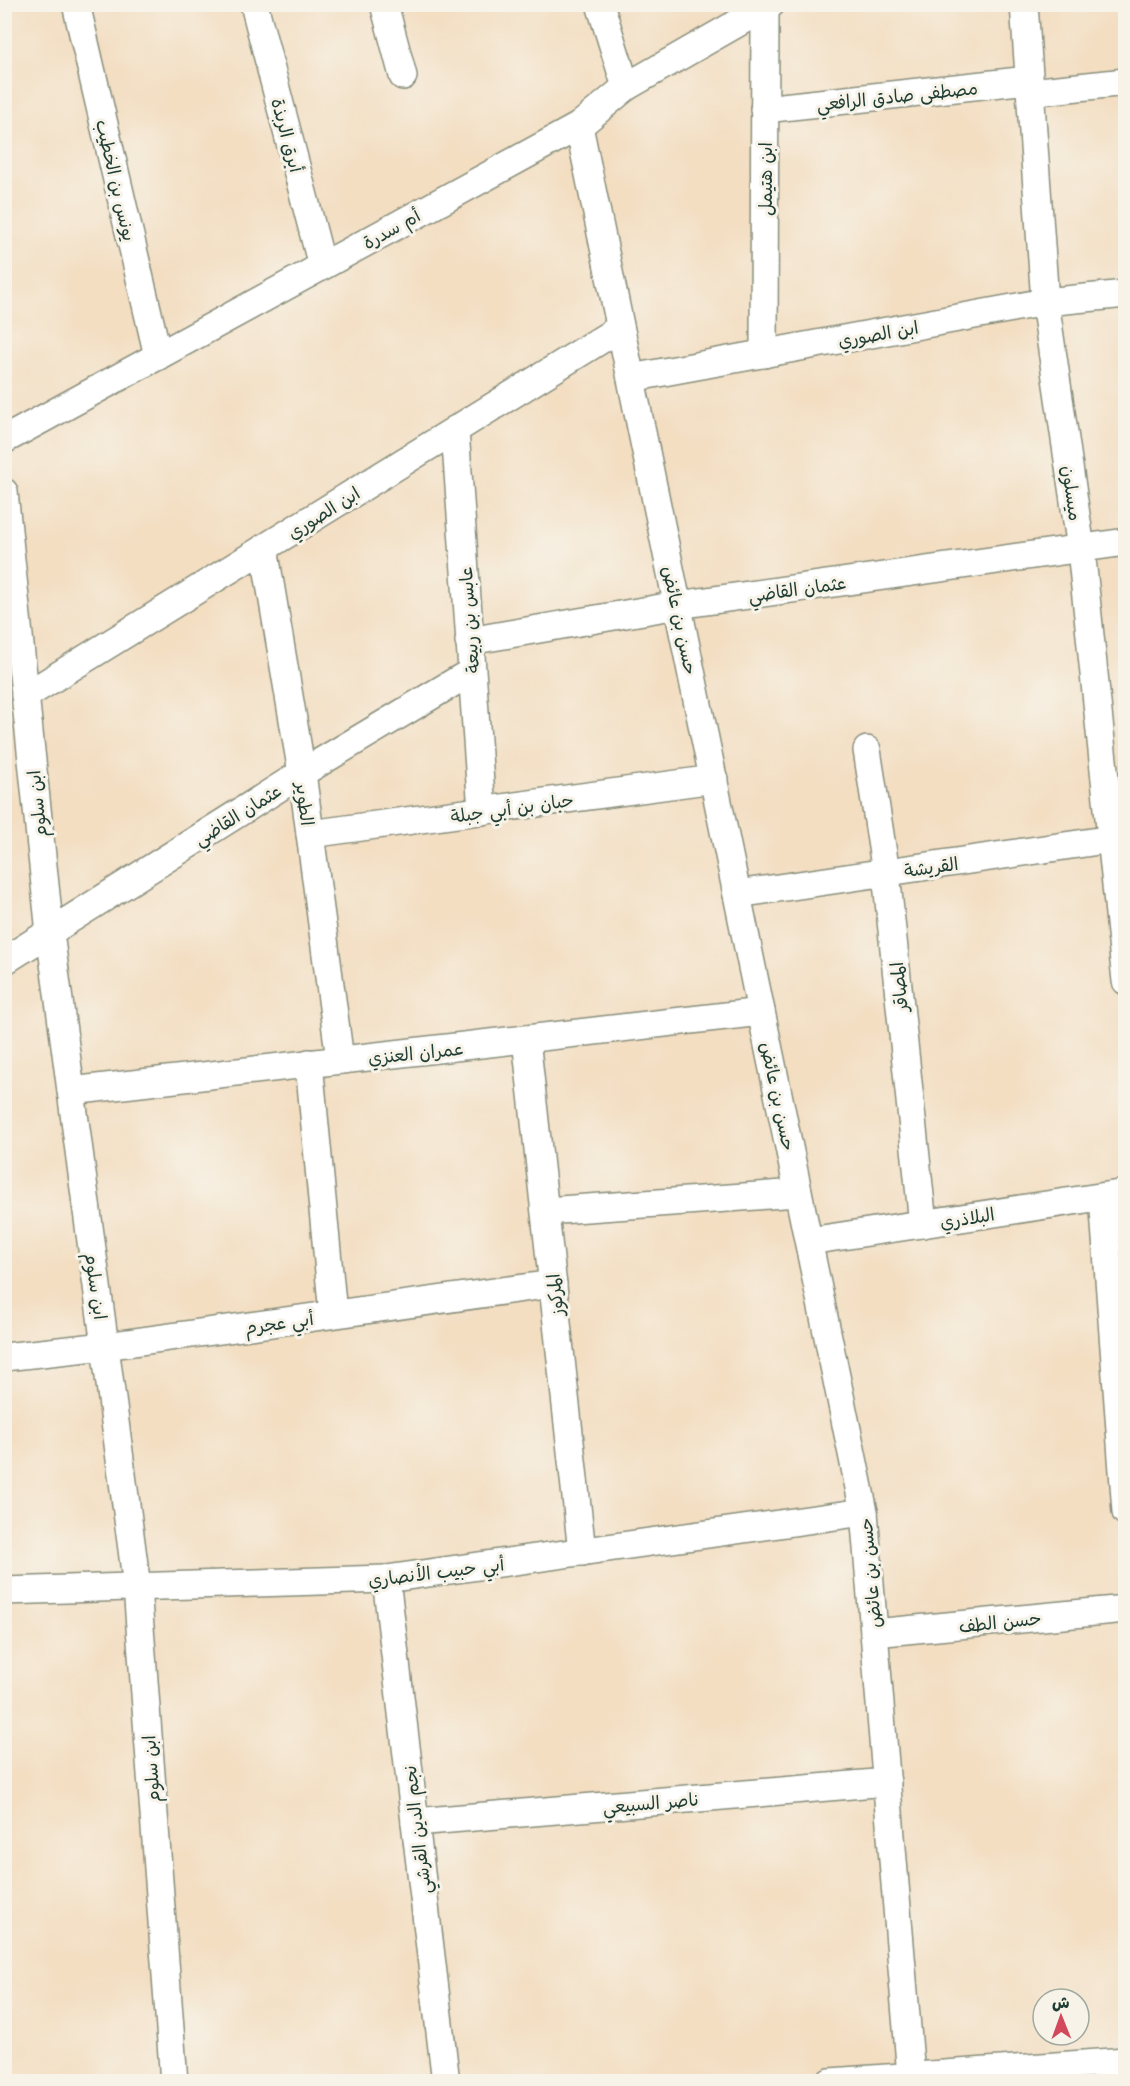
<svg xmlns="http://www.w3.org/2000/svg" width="1130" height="2086" viewBox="0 0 1130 2086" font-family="'Playpen Sans','Playpen Sans Arabic',sans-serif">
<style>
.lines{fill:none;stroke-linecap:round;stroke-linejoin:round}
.street-casing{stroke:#898e7b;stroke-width:30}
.street{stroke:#fff;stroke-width:27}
.labels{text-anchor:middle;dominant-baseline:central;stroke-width:6;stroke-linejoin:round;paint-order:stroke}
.street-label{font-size:18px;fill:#1f3d34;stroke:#f7f3e8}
</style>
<rect width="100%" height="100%" fill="#f7f3e8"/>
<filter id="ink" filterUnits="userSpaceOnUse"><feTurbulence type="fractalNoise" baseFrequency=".0167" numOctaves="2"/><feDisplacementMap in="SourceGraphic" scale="12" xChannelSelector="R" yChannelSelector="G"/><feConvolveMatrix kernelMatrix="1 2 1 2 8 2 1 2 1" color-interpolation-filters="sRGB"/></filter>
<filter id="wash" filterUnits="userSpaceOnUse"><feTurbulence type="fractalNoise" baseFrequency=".008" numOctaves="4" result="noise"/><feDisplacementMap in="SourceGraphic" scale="24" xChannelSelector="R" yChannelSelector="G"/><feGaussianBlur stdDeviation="1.35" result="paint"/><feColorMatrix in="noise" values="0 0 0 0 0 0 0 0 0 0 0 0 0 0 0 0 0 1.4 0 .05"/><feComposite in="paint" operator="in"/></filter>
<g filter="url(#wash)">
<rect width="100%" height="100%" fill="#f3dec2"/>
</g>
<g filter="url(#ink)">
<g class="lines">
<g class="street-casing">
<g id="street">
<polyline points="76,4 158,356"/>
<polyline points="254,4 322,266"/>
<polyline points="384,4 403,76"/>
<polyline points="600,4 626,87"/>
<polyline points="1024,4 1045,302 1081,549 1126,981"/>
<polyline points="1030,92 1126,82"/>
<polyline points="764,109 1029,80"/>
<polyline points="579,126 864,1512 911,2076"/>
<polyline points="764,354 765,4"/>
<polyline points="631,378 1045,302 1126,294"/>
<polyline points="455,430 482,811"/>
<polyline points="4,440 579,126 626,87 771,4"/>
<polyline points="4,492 50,933 137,1587 174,2082"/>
<polyline points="264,548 302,773 340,1060"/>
<polyline points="469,641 678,605 1126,542"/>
<polyline points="25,696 620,328"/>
<polyline points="867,750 886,873 923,1224"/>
<polyline points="310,834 714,779"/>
<polyline points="737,894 1126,837"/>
<polyline points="4,961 302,773 471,672"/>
<polyline points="526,1039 582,1552"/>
<polyline points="309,1063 333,1314"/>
<polyline points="71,1091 761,1012"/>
<polyline points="1103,1197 1126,1512"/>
<polyline points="545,1211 798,1193"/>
<polyline points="809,1241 1126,1193"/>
<polyline points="4,1357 105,1346 553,1284"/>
<polyline points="386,1579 446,2082"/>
<polyline points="4,1591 386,1579 864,1512"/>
<polyline points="874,1633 1126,1609"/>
<polyline points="415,1822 887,1782"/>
<polyline points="830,2082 1126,2061"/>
</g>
</g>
<use href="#street" class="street"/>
</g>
</g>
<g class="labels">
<g class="street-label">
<text transform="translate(897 95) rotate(-6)">مصطفى صادق الرافعي</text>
<text transform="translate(288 135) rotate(75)">أبرق الربذة</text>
<text transform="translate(764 179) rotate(-90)">ابن هتيمل</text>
<text transform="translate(117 180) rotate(77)">يونس بن الخطيب</text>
<text transform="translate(391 228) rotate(-29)">أم سدرة</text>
<text transform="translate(878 333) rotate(-10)">ابن الصوري</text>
<text transform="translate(1073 493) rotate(82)">ميسلون</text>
<text transform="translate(323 512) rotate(-32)">ابن الصوري</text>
<text transform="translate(797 588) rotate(-8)">عثمان القاضي</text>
<text transform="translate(468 620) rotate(-94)">عابس بن ربيعة</text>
<text transform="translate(681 620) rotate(78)">حسن بن عائض</text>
<text transform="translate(36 804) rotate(-96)">ابن سلوم</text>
<text transform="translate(306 804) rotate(83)">الطوير</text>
<text transform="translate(512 807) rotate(-8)">حبان بن أبي جبلة</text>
<text transform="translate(237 814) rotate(-32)">عثمان القاضي</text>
<text transform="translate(931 866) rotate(-8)">القريشة</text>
<text transform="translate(898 987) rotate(-96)">المصاقر</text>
<text transform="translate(416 1052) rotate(-6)">عمران العنزي</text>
<text transform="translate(779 1096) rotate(78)">حسن بن عائض</text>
<text transform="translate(967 1217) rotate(-9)">البلاذري</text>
<text transform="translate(97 1286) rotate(82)">ابن سلوم</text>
<text transform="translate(554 1295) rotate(-96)">المركوز</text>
<text transform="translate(279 1322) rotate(-8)">أبي عجرم</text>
<text transform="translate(436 1571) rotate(-7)">أبي حبيب الأنصاري</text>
<text transform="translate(869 1573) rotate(-95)">حسن بن عائض</text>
<text transform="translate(1000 1621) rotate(-6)">حسن الطف</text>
<text transform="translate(150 1769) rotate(-94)">ابن سلوم</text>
<text transform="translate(651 1802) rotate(-5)">ناصر السبيعي</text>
<text transform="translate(416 1830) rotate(-97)">نجم الدين القرشي</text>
</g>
</g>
<rect width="1130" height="2086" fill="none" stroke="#f7f3e8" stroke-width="24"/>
<g transform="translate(1061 2017) rotate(359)"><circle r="28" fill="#f7f3e8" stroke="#a1aaa0" stroke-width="1.5"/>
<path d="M0-4.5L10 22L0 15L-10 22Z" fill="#d1495b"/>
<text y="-9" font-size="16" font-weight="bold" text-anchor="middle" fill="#1f3d34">ش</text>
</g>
</svg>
